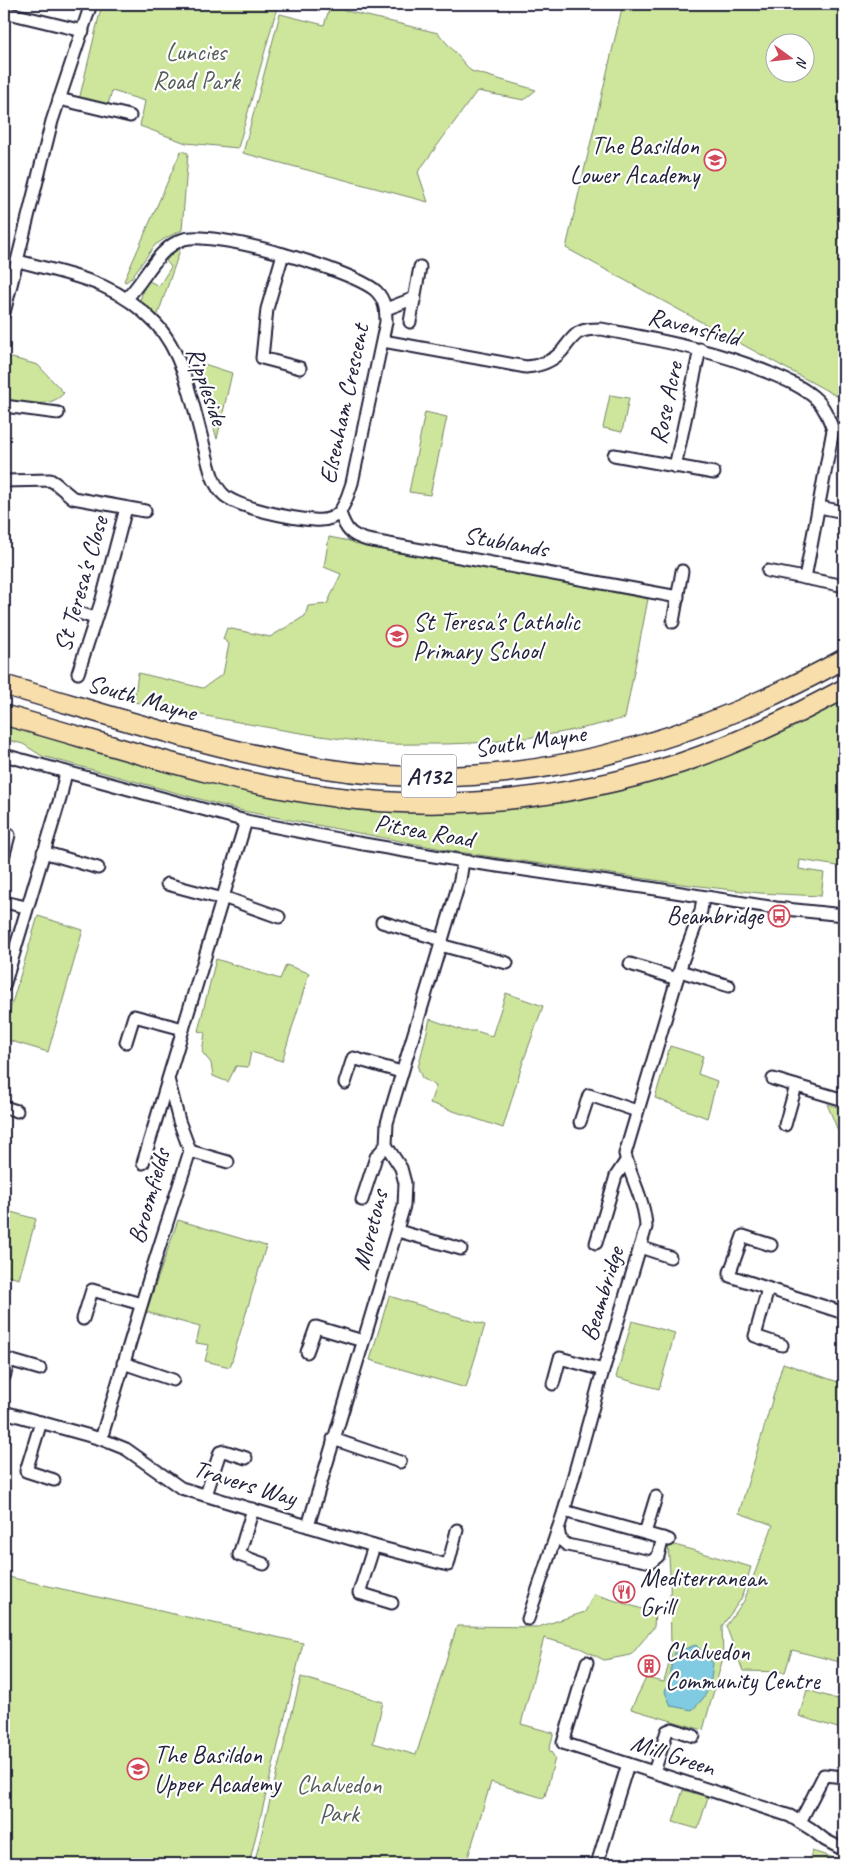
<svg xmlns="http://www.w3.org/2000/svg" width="848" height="1868" viewBox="0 0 848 1868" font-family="Caveat,sans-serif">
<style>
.green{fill:#cde69b;stroke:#78846b;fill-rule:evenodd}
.water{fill:#80cbe1;stroke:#5a879f}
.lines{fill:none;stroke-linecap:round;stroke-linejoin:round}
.street-casing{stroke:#22223b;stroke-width:15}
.primary-casing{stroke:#22223b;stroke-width:22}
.street{stroke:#fff;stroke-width:11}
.primary{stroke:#f8deab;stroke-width:19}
.labels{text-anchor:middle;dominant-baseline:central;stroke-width:4.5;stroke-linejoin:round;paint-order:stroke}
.shield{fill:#fff;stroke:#646476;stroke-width:1}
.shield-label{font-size:24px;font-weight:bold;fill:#22223b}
.park-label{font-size:25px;fill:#555d58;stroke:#fff}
.poi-label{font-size:25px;fill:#22223b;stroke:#fff;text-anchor:start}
.street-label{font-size:25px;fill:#22223b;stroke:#fff}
</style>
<rect width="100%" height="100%" fill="#fff"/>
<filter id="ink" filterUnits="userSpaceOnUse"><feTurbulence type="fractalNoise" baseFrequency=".02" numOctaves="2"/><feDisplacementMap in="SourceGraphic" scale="10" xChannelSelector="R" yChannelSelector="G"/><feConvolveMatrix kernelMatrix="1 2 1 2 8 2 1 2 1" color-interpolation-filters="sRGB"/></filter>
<g filter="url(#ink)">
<g class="green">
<polygon points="102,4 278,4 238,148 186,143 140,126 145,101 112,91 107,108 79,100"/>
<path d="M623,4H844V400L566,248ZM776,42H806V72H776Z"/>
<polygon points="330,7 438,33 471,71 536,90 524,100 477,91 418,172 428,202 243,153 280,14 324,25"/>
<polygon points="181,151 188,153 182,230 166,238 155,245 131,278 126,282 124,281"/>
<polygon points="178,249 180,250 157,317 140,301 143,290 149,281 159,286 171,267 166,261 172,253"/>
<path d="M5,356L38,365L64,393C49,410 23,402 4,399Z"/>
<polygon points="195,361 232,373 217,439"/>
<polygon points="610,395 629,398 622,432 603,428"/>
<polygon points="425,412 447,417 430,495 409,492"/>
<path d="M329,537L648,599L625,718C558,736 492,745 422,744C407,744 392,745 377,743C295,735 214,717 134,702L138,673L203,688L223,674L229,644L223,639L227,628L270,637L305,616L308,606L327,604L341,574L324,567Z"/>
<polygon points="844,695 844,867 800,860 799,869 824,873 821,896 759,893 682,884 458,852 243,811 42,756 23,744 4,739 4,722 347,806 591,794"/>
<polygon points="38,916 83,930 48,1052 4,1039 4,1030"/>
<polygon points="216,959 280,979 286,965 309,973 282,1061 251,1052 248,1067 236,1066 228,1082 213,1076 211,1063 202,1052 205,1033 198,1031"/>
<polygon points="506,993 543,1006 523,1062 503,1128 430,1103 436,1086 422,1078 418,1068 430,1019 464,1031 476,1031 492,1036"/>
<polygon points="670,1046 703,1056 698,1074 717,1081 707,1118 655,1098"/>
<polygon points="827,1104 844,1109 844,1145"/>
<polygon points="4,1210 36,1219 19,1279 4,1275"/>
<polygon points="178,1220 266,1246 230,1367 205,1361 209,1345 196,1343 200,1327 146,1312"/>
<polygon points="389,1296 485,1325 466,1388 370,1360"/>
<polygon points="632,1321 675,1333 659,1389 616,1377"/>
<polygon points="783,1363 844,1384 844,1663 792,1650 785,1672 743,1671 726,1626 744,1601 773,1525 739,1513"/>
<polygon points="668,1543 751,1567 741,1599 722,1626 723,1658 703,1730 631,1709 646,1678 664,1682 671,1656 670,1573"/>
<polygon points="4,1576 303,1643 249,1864 4,1864"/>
<polygon points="594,1594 655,1613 654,1627 631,1655 604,1660 580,1648 544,1638 521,1724 554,1733 549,1749 555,1758 545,1796 543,1798 491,1782 466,1864 254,1864 301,1677 383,1702 373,1743 416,1755 457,1626 538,1627 585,1612"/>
<polygon points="807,1690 844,1701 844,1730 799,1716"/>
<polygon points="683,1790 708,1797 698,1829 673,1822"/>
<polygon points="812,1851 844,1861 844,1864 808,1864"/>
</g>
<path class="water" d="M696,1645L713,1663C711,1685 709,1695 692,1710L671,1706L665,1692L675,1652Z"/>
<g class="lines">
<g class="street-casing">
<g id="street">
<polyline points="4,12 83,31"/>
<polyline points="59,99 130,116"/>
<polyline points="283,254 267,309 262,358 300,368"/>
<path d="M18,261C73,276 114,280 156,324C185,355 194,411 205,450C209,465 212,484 224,495C238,508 294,519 314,520C341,523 345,504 352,483L386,322C386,310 385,300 376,291C353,270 213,230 184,239C158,247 145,280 127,298"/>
<polyline points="386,309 415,298"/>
<polyline points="4,313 52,121 91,4"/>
<polyline points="410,322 420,267"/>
<path d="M383,341L526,367C540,366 552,362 562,351C567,345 571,338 578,333C585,329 593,329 601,329C658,340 714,350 767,372C784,379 804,387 817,400C825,408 829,419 833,430L805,578"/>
<polyline points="4,406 58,413"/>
<polyline points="614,455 714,473"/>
<polyline points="675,467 700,349"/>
<polyline points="4,481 50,480 55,483 73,498 145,511"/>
<polyline points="819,507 844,512"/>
<path d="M340,513C346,530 350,535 367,540L678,597"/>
<polyline points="768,571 840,585"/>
<polyline points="79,613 95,618"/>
<polyline points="673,622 682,571"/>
<polyline points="78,673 102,599 126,508"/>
<polyline points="4,755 246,821 358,843 463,861 656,889 776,908 844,915"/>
<polyline points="43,852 98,868"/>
<polyline points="4,854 9,835"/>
<polyline points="167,884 223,899"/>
<polyline points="223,897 279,917"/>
<polyline points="4,902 26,907"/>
<polyline points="382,922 442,940"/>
<polyline points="440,945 507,963"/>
<polyline points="630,964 677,979"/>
<polyline points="680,971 729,986"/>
<polyline points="4,986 60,799 66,772"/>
<polyline points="126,1042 134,1016 183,1029"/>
<polyline points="773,1079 844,1100"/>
<polyline points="345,1083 353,1058 401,1072"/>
<polyline points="4,1107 17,1111"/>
<polyline points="580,1122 589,1095 637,1111"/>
<polyline points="785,1125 796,1086"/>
<polyline points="190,1151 228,1162"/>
<polyline points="143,1163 168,1080"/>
<polyline points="362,1200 376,1157 386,1145"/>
<polyline points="398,1231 461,1249"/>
<polyline points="596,1243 616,1176 626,1161"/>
<polyline points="771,1245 743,1236 730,1272 730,1276 844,1313"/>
<polyline points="640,1247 670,1257"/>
<polyline points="768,1289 755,1336 782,1345"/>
<polyline points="83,1319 92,1290 141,1304"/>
<polyline points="307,1352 316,1327 363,1341"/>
<polyline points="123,1363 173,1380"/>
<polyline points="4,1377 9,1360 40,1369"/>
<polyline points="553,1384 560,1358 603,1370"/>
<polyline points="4,1412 101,1439 126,1449 181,1488 374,1546 448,1565 457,1530"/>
<polyline points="41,1422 26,1471 54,1480"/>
<polyline points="101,1439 150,1276 190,1151 179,1121 168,1079 246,821"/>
<polyline points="333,1439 400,1462"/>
<polyline points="206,1495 220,1452 224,1451 246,1458"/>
<polyline points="253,1509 239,1555 264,1564"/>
<polyline points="564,1511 669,1540"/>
<polyline points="308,1526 404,1206 405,1183 401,1168 386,1145 387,1123 460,880 463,861"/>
<polyline points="558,1529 560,1539 567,1545 651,1562 658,1556 663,1538"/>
<polyline points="645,1533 656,1497"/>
<polyline points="374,1546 359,1593 392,1603"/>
<path d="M528,1619L564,1511L600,1381L646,1227C645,1201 631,1179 625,1154L683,959L701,911L703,897"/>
<polyline points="587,1662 563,1743 790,1816 811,1829 825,1840 844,1850"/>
<polyline points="654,1772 667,1731 672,1729 694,1736"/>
<polyline points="800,1822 824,1775 844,1777"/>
<polyline points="597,1864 628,1764"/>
</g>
</g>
<g class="primary-casing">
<g id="primary">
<path d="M4,685C109,715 214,750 322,768C507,798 683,748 844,659"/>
<path d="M4,715C113,745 222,783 335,797C451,812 570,799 681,763C737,744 792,717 844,689"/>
</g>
</g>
<use href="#street" class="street"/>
<use href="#primary" class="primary"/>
</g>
</g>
<defs>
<g id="school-ring" transform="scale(1.125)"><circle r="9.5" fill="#fff" stroke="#d1495b" stroke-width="1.5"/><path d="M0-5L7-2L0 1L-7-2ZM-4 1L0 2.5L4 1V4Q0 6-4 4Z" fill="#d1495b"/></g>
<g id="bus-ring" transform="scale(1.125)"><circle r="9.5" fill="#fff" stroke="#d1495b" stroke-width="1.5"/><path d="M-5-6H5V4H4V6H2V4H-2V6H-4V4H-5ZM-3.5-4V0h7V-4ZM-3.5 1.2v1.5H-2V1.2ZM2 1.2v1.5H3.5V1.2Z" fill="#d1495b"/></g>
<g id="restaurant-ring" transform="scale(1.125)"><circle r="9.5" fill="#fff" stroke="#d1495b" stroke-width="1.5"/><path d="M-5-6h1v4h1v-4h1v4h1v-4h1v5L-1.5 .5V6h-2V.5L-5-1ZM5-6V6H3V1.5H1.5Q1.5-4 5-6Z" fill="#d1495b"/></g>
<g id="building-ring" transform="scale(1.125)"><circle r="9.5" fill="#fff" stroke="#d1495b" stroke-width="1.5"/><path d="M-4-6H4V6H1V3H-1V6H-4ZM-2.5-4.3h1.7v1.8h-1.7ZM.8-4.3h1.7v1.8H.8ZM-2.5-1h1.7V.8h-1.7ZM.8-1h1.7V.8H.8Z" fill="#d1495b"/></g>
</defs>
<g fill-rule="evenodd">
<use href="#school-ring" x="715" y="160"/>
<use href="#school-ring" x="397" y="636"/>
<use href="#bus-ring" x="779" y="916"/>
<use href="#restaurant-ring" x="624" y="1592"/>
<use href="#building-ring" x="649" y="1666"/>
<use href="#school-ring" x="138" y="1769"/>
</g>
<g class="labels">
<rect class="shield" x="401.5" y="754.5" width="55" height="43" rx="4"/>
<g class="shield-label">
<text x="429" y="776">A132</text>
</g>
<g class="park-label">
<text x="196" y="52">Luncies<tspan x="196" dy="29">Road Park</tspan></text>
<text x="339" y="1785">Chalvedon<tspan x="339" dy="29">Park</tspan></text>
</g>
<g class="poi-label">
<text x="699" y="146" text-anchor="end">The Basildon<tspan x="699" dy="29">Lower Academy</tspan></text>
<text x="413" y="622">St Teresa's Catholic<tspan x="413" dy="29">Primary School</tspan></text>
<text x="763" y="916" text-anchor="end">Beambridge</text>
<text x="640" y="1578">Mediterranean<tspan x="640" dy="29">Grill</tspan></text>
<text x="665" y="1652">Chalvedon<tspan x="665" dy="29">Community Centre</tspan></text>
<text x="154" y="1755">The Basildon<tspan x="154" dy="29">Upper Academy</tspan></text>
</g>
<g class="street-label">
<text transform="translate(694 327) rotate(14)">Ravensfield</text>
<text transform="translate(207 386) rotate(71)">Rippleside</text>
<text transform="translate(666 403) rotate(-78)">Rose Acre</text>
<text transform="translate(344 404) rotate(-78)">Elsenham Crescent</text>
<text transform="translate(506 542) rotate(10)">Stublands</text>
<text transform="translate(81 584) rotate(-74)">St Teresa's Close</text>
<text transform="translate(142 698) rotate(16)">South Mayne</text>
<text transform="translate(530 741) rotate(-8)">South Mayne</text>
<text transform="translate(424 831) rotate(10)">Pitsea Road</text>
<text transform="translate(149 1196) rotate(-74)">Broomfields</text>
<text transform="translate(370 1230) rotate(-76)">Moretons</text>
<text transform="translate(602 1294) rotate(-73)">Beambridge</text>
<text transform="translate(245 1483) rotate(17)">Travers Way</text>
<text transform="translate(673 1755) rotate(18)">Mill Green</text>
</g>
</g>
<rect width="848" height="1868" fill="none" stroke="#fff" stroke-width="20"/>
<rect x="10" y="10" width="828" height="1848" fill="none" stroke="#22223b" stroke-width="2" filter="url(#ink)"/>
<g transform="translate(790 58) rotate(105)"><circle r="24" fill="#ffffff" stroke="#a7a7b1"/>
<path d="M0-4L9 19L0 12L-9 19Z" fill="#d1495b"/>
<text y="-8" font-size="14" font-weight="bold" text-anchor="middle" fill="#22223b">N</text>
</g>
</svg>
